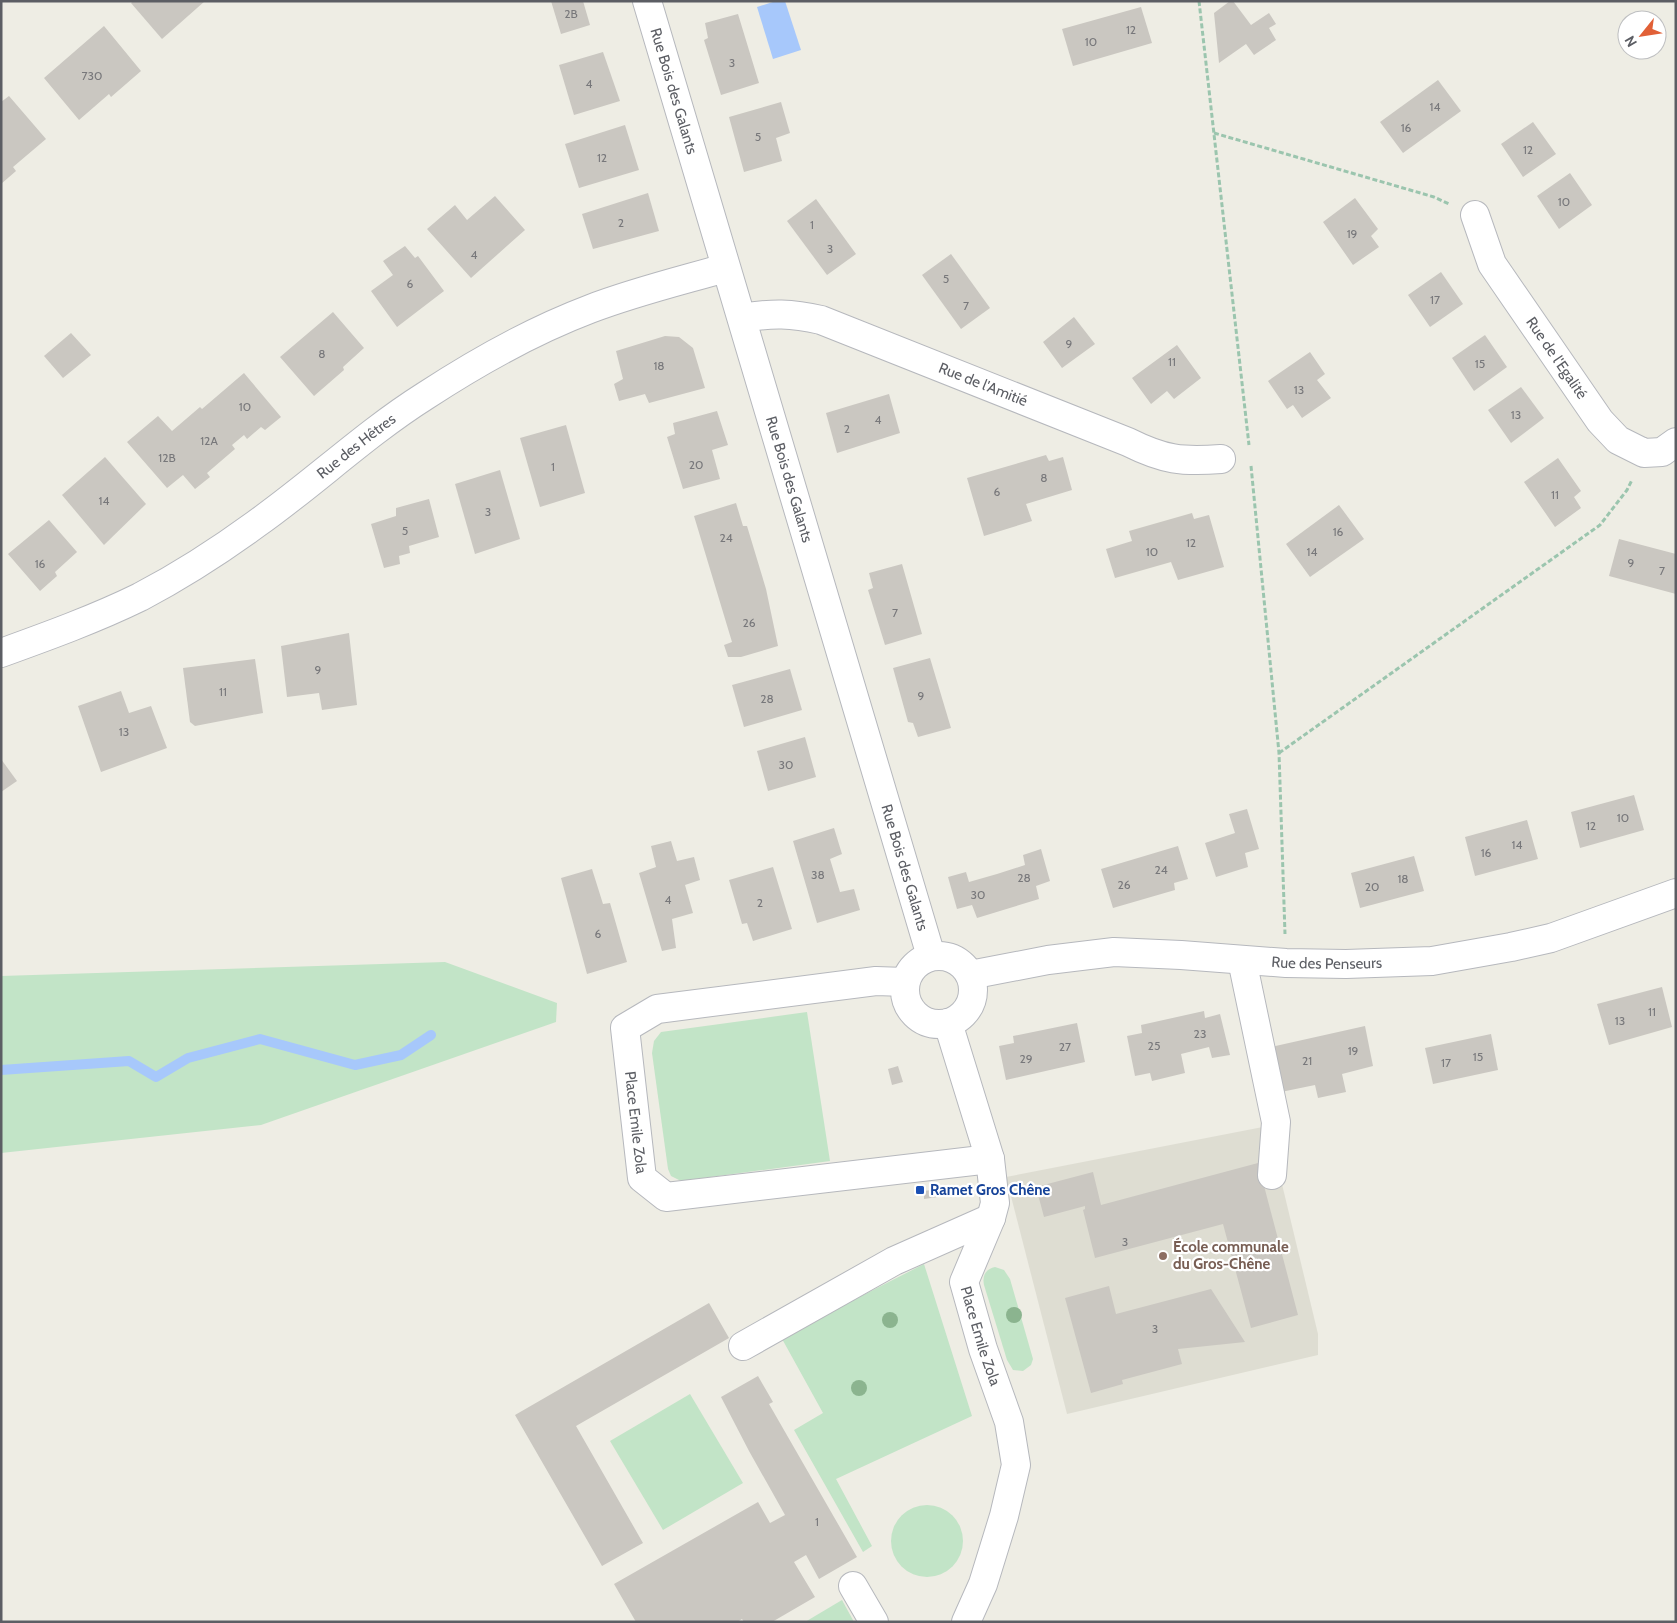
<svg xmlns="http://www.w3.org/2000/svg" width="1677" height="1623" viewBox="0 0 1677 1623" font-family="Cabin,sans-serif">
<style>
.education{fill:#deddd2}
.green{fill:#c2e4c7}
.water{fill:#a7c8fb}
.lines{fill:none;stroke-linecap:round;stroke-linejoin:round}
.stream{stroke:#a7c8fb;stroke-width:10}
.building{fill:#cac7c1}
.minor-casing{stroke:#b6b8bd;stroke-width:30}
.path{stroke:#9bc5ae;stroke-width:3;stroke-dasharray:5 2.5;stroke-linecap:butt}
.minor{stroke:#fff;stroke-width:28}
.tree{fill:#8bb48f}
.transit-dot{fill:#1a4fb4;stroke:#fff;stroke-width:2}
.education-dot{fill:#8d6e63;stroke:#fff;stroke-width:2}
.labels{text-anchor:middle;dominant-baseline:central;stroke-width:4.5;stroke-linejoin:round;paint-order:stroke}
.number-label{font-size:12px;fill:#78787b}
.street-label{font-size:15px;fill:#5c5e64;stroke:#fff}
.transit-label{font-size:15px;font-weight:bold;fill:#164399;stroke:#fff;text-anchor:start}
.education-label{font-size:15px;font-weight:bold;fill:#785e54;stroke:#fff;text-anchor:start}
</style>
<rect width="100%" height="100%" fill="#eeede4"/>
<polygon class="education" points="1268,1126 1318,1334 1318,1355 1067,1414 1006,1177"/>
<g class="green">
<polygon points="445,962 557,1003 556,1022 261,1125 1,1153 1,976"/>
<polygon points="807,1012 830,1161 681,1181 671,1176 668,1169 652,1053 654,1041 661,1032"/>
<polygon points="924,1264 972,1416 836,1479 872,1546 863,1552 794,1430 823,1413 781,1337"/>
<path d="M995,1267L1004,1270L1010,1279L1033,1359L1031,1365L1023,1371L1013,1370L1007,1360L984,1285C982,1275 986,1269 995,1267Z"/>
<polygon points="690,1394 743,1483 663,1530 610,1441"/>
<circle cx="927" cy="1541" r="36"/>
<polygon points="842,1600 854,1622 805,1622"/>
</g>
<polygon class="water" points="776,1 785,1 801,50 773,59 757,7"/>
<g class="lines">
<polyline class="stream" points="1,1070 129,1061 156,1077 188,1058 260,1039 355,1065 401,1055 431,1035"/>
</g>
<g class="building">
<polygon points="133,1 205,1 162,39 131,3"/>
<polygon points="551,1 583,1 590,25 561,34"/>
<polygon points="1230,1 1233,1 1251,25 1269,13 1276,24 1269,28 1276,40 1254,55 1246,44 1219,63 1214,13"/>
<polygon points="1141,7 1152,43 1073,66 1062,29"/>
<polygon points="738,14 759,83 721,95 704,40 708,38 705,23"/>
<polygon points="104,26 141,71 111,97 109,94 79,120 44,78"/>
<polygon points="603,52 620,101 574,115 559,65"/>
<polygon points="1438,80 1461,111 1403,153 1380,122"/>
<polygon points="9,96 46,139 13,167 16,171 1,184 1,102"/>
<polygon points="781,102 790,133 776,138 782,161 744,172 729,117"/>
<polygon points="1533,122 1556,154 1523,177 1501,144"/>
<polygon points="625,125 639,170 579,188 565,144"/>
<polygon points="1570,173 1592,205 1559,229 1537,196"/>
<polygon points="648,193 659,231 593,249 582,214"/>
<polygon points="495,196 525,230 471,278 427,229 455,205 467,220"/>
<polygon points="1355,198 1378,229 1371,236 1379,247 1353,265 1323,222"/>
<polygon points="816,199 856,254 827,275 787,221"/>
<polygon points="405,246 415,258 418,256 444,291 397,327 371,291 393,275 383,261"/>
<polygon points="951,254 990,308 961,329 922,275"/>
<polygon points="1441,272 1463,304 1430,327 1408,295"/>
<polygon points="333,312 364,348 343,367 344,370 314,396 280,357"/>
<polygon points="1074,317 1095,344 1062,368 1043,342"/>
<polygon points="71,333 91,355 63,378 44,356"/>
<polygon points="1485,335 1507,367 1474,391 1452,358"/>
<polygon points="665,336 679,337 693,348 705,388 649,403 645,394 619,401 614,384 623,379 616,351"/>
<polygon points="1177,345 1201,378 1174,399 1167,391 1151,404 1132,378"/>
<polygon points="1310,352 1325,374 1317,380 1331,398 1302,418 1293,405 1287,409 1268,381"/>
<polygon points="244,373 281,417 265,430 261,427 247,439 244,435 232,445 235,449 207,473 210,477 195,489 183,475 167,488 127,442 158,416 172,431 200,407 202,409"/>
<polygon points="1521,387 1544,418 1511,443 1488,410"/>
<polygon points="889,394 900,433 837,453 826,413"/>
<polygon points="717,411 728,445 712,450 720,479 683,489 667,437 675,434 673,423"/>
<polygon points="566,425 585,493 540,507 520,438"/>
<polygon points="1046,455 1049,461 1063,457 1072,490 1026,504 1032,521 984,536 967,478"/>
<polygon points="105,457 146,504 104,545 62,495"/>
<polygon points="1558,458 1581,491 1574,497 1581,508 1555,527 1524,482"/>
<polygon points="500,470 520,539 475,554 455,484"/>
<polygon points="429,499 439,537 409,546 410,553 399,556 400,564 384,568 371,524 396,516 396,508"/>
<polygon points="736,503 743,526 747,526 766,589 778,646 741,657 728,657 724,645 732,642 694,516"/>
<polygon points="1339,505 1364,539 1310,577 1286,544"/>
<polygon points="1192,513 1194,519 1209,515 1224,567 1178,580 1171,562 1115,578 1106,549 1132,541 1129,531"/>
<polygon points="49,520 77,552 55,572 57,576 40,591 8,554"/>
<polygon points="1619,539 1676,554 1676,594 1609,576"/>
<polygon points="902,564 922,634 885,645 868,590 873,588 869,573"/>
<polygon points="349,633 357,705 322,710 319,693 287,697 281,646"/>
<polygon points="930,658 951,728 918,737 913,723 908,722 893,668"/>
<polygon points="255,659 263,713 195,726 190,722 183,668"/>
<polygon points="790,669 802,710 744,727 732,685"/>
<polygon points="121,691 129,713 151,706 167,748 101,772 78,706"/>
<polygon points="805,737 816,777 768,791 757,751"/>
<polygon points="1,759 17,781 1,792"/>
<polygon points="1634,795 1644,830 1580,848 1571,812"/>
<polygon points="1247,809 1259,849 1245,853 1248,867 1216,877 1205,843 1235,833 1229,814"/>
<polygon points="1527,820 1538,859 1475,876 1465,837"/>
<polygon points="834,828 842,854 830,859 840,892 854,889 860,910 817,923 793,841"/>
<polygon points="671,841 677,861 694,857 700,880 685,885 693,913 672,919 676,948 662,951 639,873 656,867 651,846"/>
<polygon points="1178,846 1188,879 1174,883 1175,890 1113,908 1101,869"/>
<polygon points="1041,849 1050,881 1036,886 1039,899 977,918 972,905 957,909 948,877 966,872 969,882 997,874 1025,865 1023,855"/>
<polygon points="1414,856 1424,891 1360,908 1351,873"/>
<polygon points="773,867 792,929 753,941 747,923 742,924 729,880"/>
<polygon points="592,869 603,904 610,903 627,962 587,974 561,878"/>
<polygon points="1662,987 1672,1027 1609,1045 1597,1004"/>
<polygon points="1204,1011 1205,1018 1220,1014 1230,1055 1212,1058 1209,1047 1181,1054 1185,1073 1152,1081 1150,1073 1135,1076 1127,1036 1142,1033 1141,1025"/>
<polygon points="1077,1023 1085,1062 1006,1080 999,1046 1014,1043 1013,1036"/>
<polygon points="1365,1026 1373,1066 1342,1074 1346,1092 1318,1098 1315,1085 1281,1092 1271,1047"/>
<polygon points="1491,1034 1498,1070 1433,1084 1425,1048"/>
<polygon points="898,1066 903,1082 892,1085 888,1069"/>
<polygon points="1258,1163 1298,1315 1251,1328 1223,1224 1095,1258 1083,1210 1085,1209 1085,1206 1044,1217 1036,1187 1093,1172 1101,1205"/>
<polygon points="938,1189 938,1197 924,1199 924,1191"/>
<polygon points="1109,1286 1116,1314 1211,1289 1245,1342 1178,1349 1182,1364 1122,1380 1123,1384 1091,1393 1065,1298"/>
<polygon points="709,1303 729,1338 576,1426 643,1543 602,1566 515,1415"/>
<polygon points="758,1376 773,1402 769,1404 857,1557 819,1579 806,1555 794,1562 815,1597 772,1622 744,1622 742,1619 737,1622 636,1622 614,1584 758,1502 770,1523 785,1515 749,1451 721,1397"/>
</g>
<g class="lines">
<g class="minor-casing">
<g id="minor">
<path id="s1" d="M647,1L931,956"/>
<path id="s2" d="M1475,215L1492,264L1600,421L1618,440L1644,453L1662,452L1676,442"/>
<path id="s3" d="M742,318C772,313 791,313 821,320L1128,442C1164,460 1182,462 1221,459"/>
<path id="s4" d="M1,653C48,636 95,619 140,597C180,576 219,551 256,524C314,483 365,434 425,396C477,362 532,331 590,309C634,292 680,281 725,268"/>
<circle cx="939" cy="990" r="34"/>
<polyline points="1242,960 1276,1122 1272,1175"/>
<path id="s5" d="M970,975L1048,960L1114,952L1181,955L1286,963L1346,964L1432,961L1511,947L1551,938L1676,893"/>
<path id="s6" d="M905,982L876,981L657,1009L625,1028L642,1178L666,1197L990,1159"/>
<path id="s7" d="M948,1023L990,1159L995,1203L991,1218L964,1282L983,1349L1009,1422L1016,1465L1004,1516L983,1584L966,1622"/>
<polyline points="743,1346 894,1261 991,1218"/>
<polyline points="853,1586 874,1622"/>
</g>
</g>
<g class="path">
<polyline points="1199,1 1249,445"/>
<polyline points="1214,133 1434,197 1449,204"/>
<polyline points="1251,466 1279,753 1285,934"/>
<polyline points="1279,753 1600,525 1627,490 1632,480"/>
</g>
<use href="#minor" class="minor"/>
</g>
<g class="tree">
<circle cx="1014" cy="1315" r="8"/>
<circle cx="890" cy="1320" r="8"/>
<circle cx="859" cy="1388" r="8"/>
</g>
<rect class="transit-dot" x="915" y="1185" width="10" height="10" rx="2.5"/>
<circle class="education-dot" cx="1163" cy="1256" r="5"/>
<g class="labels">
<g class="number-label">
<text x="571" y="13">2B</text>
<text x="1131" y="29">12</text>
<text x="1091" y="41">10</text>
<text x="732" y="62">3</text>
<text x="92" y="75">730</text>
<text x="589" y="83">4</text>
<text x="1435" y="106">14</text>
<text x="1406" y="127">16</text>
<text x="758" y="136">5</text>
<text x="1528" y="149">12</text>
<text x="602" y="157">12</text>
<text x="1564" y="201">10</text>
<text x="621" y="222">2</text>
<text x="812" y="224">1</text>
<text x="1352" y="233">19</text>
<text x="830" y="248">3</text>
<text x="474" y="254">4</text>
<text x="946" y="278">5</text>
<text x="410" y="283">6</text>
<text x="1435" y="299">17</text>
<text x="966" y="305">7</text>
<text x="1069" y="343">9</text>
<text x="322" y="353">8</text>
<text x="1172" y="361">11</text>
<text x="1480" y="363">15</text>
<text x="659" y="365">18</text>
<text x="1299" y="389">13</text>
<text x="245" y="406">10</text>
<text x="1516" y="414">13</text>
<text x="878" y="419">4</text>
<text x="847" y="428">2</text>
<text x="209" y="440">12A</text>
<text x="167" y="457">12B</text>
<text x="696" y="464">20</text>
<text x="553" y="466">1</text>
<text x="1044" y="477">8</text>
<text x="997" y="491">6</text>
<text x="1555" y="494">11</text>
<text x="104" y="500">14</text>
<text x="488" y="511">3</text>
<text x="405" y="530">5</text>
<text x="1338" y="531">16</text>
<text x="726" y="537">24</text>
<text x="1191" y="542">12</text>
<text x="1152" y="551">10</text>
<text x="1312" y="551">14</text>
<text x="1631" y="562">9</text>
<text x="40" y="563">16</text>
<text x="1662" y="570">7</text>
<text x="895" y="612">7</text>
<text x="749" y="622">26</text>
<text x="318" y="669">9</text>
<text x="223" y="691">11</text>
<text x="921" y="695">9</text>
<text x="767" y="698">28</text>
<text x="124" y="731">13</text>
<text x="786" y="764">30</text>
<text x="1623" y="817">10</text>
<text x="1591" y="825">12</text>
<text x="1517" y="844">14</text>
<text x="1486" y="852">16</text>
<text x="1161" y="869">24</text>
<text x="818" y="874">38</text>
<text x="1024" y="877">28</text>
<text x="1403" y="878">18</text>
<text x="1124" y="884">26</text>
<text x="1372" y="886">20</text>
<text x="978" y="894">30</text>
<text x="668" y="899">4</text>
<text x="760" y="902">2</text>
<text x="598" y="933">6</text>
<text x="1652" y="1011">11</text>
<text x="1620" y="1020">13</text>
<text x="1200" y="1033">23</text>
<text x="1154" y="1045">25</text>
<text x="1065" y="1046">27</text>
<text x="1353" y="1050">19</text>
<text x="1478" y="1056">15</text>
<text x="1026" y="1058">29</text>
<text x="1307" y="1060">21</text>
<text x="1446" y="1062">17</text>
<text x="1125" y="1241">3</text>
<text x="1155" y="1328">3</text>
<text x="817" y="1521">1</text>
</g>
<g class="street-label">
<text stroke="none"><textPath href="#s1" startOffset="94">Rue Bois des Galants</textPath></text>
<text stroke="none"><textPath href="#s2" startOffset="166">Rue de l'Egalité</textPath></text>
<text stroke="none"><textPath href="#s3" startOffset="254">Rue de l'Amitié</textPath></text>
<text stroke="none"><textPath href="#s4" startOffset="414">Rue des Hêtres</textPath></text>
<text stroke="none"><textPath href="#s1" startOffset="499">Rue Bois des Galants</textPath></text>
<text stroke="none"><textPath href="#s1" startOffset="904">Rue Bois des Galants</textPath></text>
<text stroke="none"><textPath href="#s5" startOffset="359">Rue des Penseurs</textPath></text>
<text stroke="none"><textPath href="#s6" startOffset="382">Place Emile Zola</textPath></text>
<text stroke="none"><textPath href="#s7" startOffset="328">Place Emile Zola</textPath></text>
</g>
<g class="transit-label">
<text x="930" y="1190">Ramet Gros Chêne</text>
</g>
<g class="education-label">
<text x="1173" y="1247">École communale<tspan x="1173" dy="17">du Gros-Chêne</tspan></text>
</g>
</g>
<rect width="1677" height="1623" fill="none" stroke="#5c5e64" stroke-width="5"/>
<g transform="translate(1642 35) rotate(240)"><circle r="24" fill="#ffffff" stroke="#bebfc1"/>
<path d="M0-4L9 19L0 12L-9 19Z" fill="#e16037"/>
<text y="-8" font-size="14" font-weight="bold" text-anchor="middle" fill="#5c5e64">N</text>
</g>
</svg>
